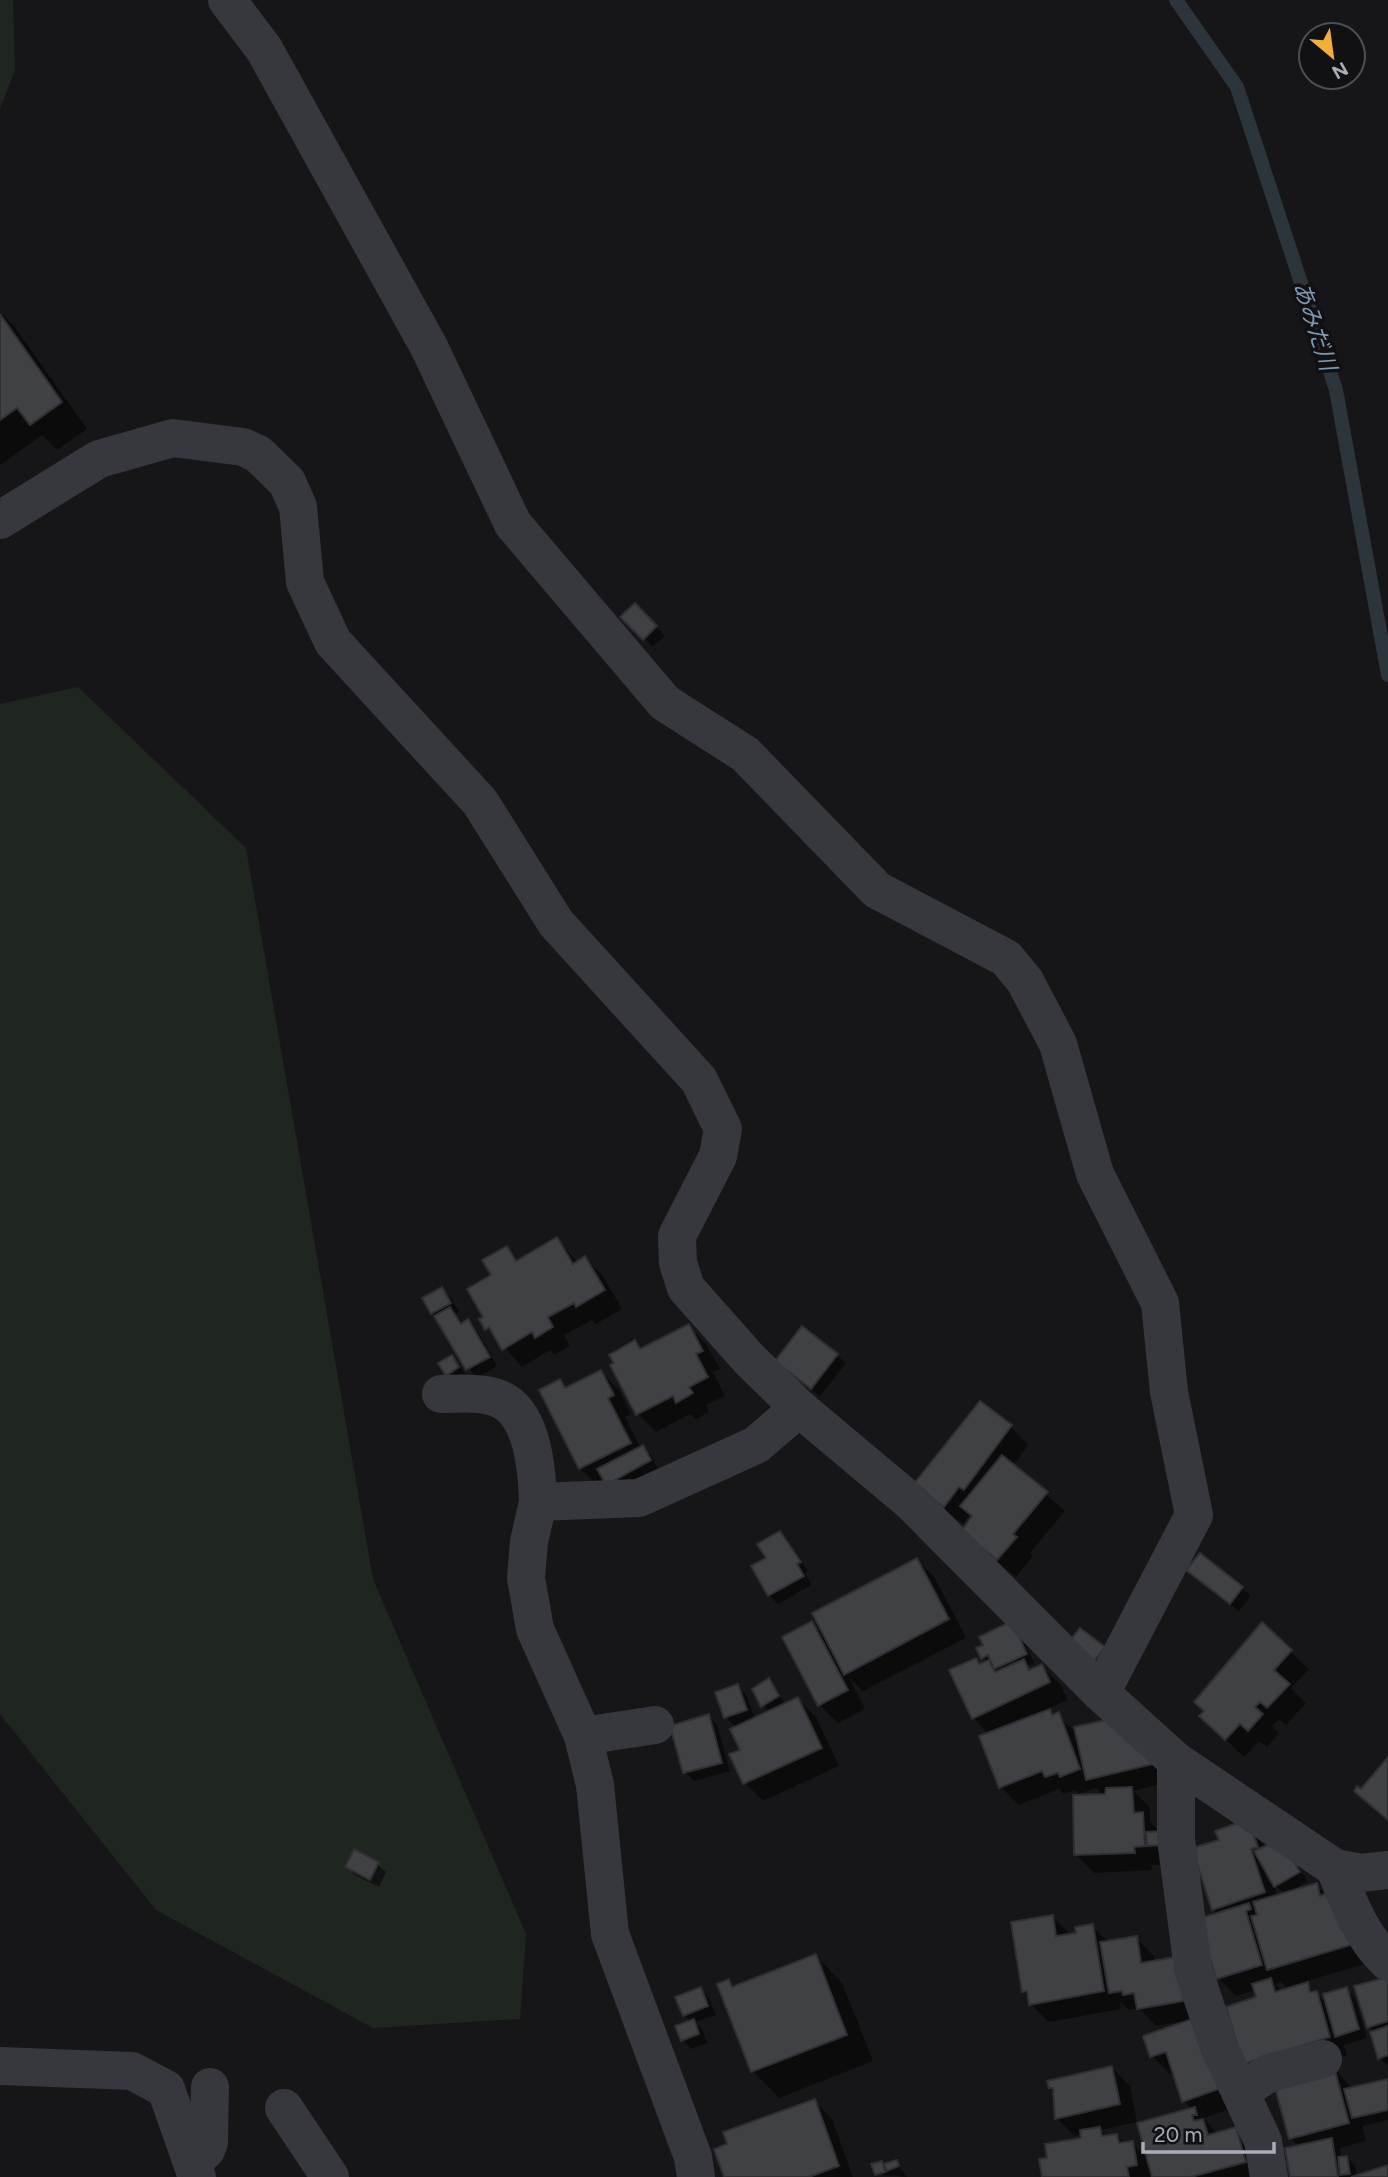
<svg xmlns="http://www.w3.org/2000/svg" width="1388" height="2177" viewBox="0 0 1388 2177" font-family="Figtree,'Noto Sans JP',sans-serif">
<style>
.green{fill:#1e261f}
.shadow{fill:#0007;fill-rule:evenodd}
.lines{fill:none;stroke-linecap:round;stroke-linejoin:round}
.stream{stroke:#2c353c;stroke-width:14}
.building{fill:#404145;stroke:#303034;stroke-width:2}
.minor{stroke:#37383d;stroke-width:38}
.labels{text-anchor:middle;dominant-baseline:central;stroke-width:7;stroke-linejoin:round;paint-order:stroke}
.water-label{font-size:23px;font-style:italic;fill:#7f9bb3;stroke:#111113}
</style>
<rect width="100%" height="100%" fill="#161618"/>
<g class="green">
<polygon points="0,0 13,0 15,70 0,109"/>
<polygon points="78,687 246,848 373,1579 526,1934 520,2019 373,2028 156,1910 0,1714 0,704"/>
</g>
<g class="shadow">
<polygon points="0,312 14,326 87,429 57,450 42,435 0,465"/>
<polygon points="635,605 665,636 653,647 623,617"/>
<polygon points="557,1239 578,1263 585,1258 603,1276 622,1309 596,1324 592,1320 564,1335 570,1346 554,1355 550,1350 522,1367 481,1320 486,1318 493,1276 506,1248 519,1261"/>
<polygon points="442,1289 451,1298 459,1312 455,1314 463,1324 468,1322 477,1330 497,1366 476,1378 432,1313"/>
<polygon points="688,1326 706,1344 720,1369 713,1372 725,1396 706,1405 709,1412 696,1419 690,1414 656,1432 638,1414 612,1366 635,1343 642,1350"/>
<polygon points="803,1328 846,1363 820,1396 786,1370"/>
<polygon points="451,1357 460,1366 466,1376 447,1375"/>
<polygon points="601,1372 619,1390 631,1414 625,1417 641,1448 651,1455 658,1469 616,1492 598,1486 580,1468 560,1382 567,1389"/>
<polygon points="1011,1427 1028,1445 1013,1466 1065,1511 1030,1553 1033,1556 1016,1577 981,1549 970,1514 963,1524 934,1503"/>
<polygon points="780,1533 808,1571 805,1573 811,1585 778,1604 769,1595 768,1559"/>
<polygon points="917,1560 935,1578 966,1638 863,1691 850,1679 865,1709 838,1723 820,1705 812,1623 824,1635"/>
<polygon points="1197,1578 1242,1588 1251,1596 1239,1611"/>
<polygon points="1262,1625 1309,1669 1291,1688 1306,1703 1286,1725 1279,1719 1272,1726 1279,1733 1267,1747 1259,1741 1244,1757 1220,1734 1206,1711 1228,1667 1225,1664"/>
<polygon points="1020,1632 1034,1663 1028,1666 1032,1670 1041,1666 1060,1684 1067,1700 1048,1709 1073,1729 1110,1721 1141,1747 1169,1782 1133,1791 1150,1807 1150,1822 1171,1842 1162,1864 1151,1865 1152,1870 1094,1873 1076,1855 1104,1796 1096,1788 1079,1794 1075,1790 1064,1794 1059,1789 1019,1805 1001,1787 989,1734 973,1718 976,1660 981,1665 987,1663 978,1649"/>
<polygon points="769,1680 786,1705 798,1699 816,1717 839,1766 763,1801 745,1783 732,1755 742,1751 737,1728 726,1717 737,1686 746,1695 755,1719 770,1712 763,1706"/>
<polygon points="708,1716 717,1725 730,1771 694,1781 685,1772"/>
<path d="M1243,1823L1266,1847L1298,1864L1307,1881L1290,1892L1316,1885L1327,1895L1371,1962L1304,1982L1327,2004L1346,1989L1355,1998L1367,2038L1344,2045L1347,2055L1263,2081L1245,2063L1258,1999L1256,1990L1236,1996L1218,1978V1914L1213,1909L1221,1841ZM1254,1840H1257L1262,1855L1259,1856ZM1273,1883L1284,1894L1277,1896ZM1281,1982L1289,1990L1282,1992L1275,1984Z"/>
<polygon points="377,1864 386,1872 379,1887 355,1875 347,1866"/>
<polygon points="1053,1917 1071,1935 1092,1926 1108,1942 1136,1938 1154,1956 1155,1962 1176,1958 1236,2107 1204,2118 1217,2134 1235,2129 1253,2147 1262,2177 1044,2177 1048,2159 1083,2139 1082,2134 1075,2136 1057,2118 1053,2102 1057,2102 1050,2087 1112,2068 1130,2086 1137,2122 1101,2130 1108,2137 1117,2135 1125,2144 1132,2143 1152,2163 1192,2109 1184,2101 1174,2072 1170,2074 1152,2056 1185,2021 1156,2026 1139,2008 1129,2010 1120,2001 1121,2009 1049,2022 1031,2004 1024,1991"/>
<polygon points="816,1956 842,1983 873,2061 779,2098 753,2071 729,1981 735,1988"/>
<polygon points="1388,1979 1388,2066 1379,2058 1374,2032 1369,2027"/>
<polygon points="700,1989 709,1998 716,2015 695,2022 702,2029 707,2043 691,2049 683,2040 691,2022 684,2015"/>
<polygon points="1332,2065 1352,2089 1388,2080 1388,2120 1362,2126 1366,2141 1340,2148 1341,2159 1347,2157 1355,2166 1357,2177 1388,2167 1388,2177 1291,2177 1299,2147 1291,2138"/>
<polygon points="814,2101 832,2119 853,2177 726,2177"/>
<polygon points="896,2162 907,2177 876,2174 881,2163 884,2165"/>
</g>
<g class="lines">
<polyline class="stream" points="1176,0 1237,87 1336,390 1388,675"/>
</g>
<g class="building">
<polygon points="0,314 62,402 30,425 17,408 0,420"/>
<polygon points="635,603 657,626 643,640 620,617"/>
<polygon points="557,1237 573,1264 585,1256 605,1290 576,1307 574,1303 548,1317 553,1327 535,1338 532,1332 502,1350 489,1327 485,1330 479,1319 483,1317 467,1289 491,1275 482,1260 507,1246 516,1261"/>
<polygon points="442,1287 451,1303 431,1314 422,1298"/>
<polygon points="450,1307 461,1324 468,1319 490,1357 466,1370 434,1316"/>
<polygon points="689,1324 703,1351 696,1354 708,1377 689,1387 693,1393 676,1403 673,1396 636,1415 610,1365 614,1363 609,1355 635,1340 640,1349"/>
<polygon points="802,1326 838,1354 811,1389 775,1361"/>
<polygon points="452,1355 459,1367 446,1376 438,1363"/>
<polygon points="601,1370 614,1395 608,1398 631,1443 579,1469 539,1390 560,1379 565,1388"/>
<polygon points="980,1401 1012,1425 964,1490 959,1487 944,1507 913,1485"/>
<polygon points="643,1445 651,1460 606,1485 597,1469"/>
<polygon points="1002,1455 1048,1492 1013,1534 1017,1537 997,1560 961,1531 972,1516 960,1506"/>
<polygon points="780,1531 801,1562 797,1564 804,1576 768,1596 751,1566 766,1558 757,1544"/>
<polygon points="1200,1553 1243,1587 1230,1604 1186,1570"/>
<polygon points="917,1558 949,1619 844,1675 812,1613"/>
<polygon points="812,1621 848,1690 818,1706 782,1637"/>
<polygon points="1012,1621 1027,1654 994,1669 988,1655 981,1659 976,1648 983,1645 979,1637"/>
<polygon points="1262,1622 1292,1650 1274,1670 1290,1684 1267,1708 1260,1702 1255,1707 1263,1714 1248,1731 1240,1724 1225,1740 1199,1716 1204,1711 1194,1702"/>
<polygon points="1080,1628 1105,1647 1093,1662 1068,1643"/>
<polygon points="976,1658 979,1664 989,1660 995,1672 1024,1659 1029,1670 1042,1664 1050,1682 972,1719 949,1670"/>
<polygon points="769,1678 779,1696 761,1707 752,1689"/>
<polygon points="738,1684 747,1710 724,1718 715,1692"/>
<polygon points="798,1697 822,1748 743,1784 729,1754 740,1750 730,1729"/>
<polygon points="1050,1709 1052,1715 1059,1712 1080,1769 1060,1777 1058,1773 1045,1777 1042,1771 999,1788 979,1736"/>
<polygon points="709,1714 722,1763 683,1773 670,1726"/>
<polygon points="1110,1719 1153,1764 1086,1780 1074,1727"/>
<polygon points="1388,1757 1388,1820 1354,1791 1357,1786 1361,1789"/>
<polygon points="1132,1787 1134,1813 1143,1812 1145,1846 1134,1847 1135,1853 1074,1855 1073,1795 1105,1794 1106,1788"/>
<polygon points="1243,1821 1252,1830 1258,1847 1251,1849 1265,1892 1212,1910 1192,1848 1219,1840 1215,1831"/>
<polygon points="1163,1831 1163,1845 1147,1846 1146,1832"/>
<polygon points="1267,1845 1289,1853 1300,1872 1274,1887 1254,1851"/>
<polygon points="354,1849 379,1862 370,1880 345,1867"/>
<polygon points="1317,1883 1320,1896 1328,1893 1354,1944 1267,1970 1251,1916 1257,1915 1253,1902"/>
<polygon points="1249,1903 1251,1909 1246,1911 1262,1965 1216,1979 1198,1919"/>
<polygon points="1053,1915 1056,1936 1076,1933 1075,1927 1093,1924 1104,1991 1029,2005 1027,1991 1022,1992 1011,1922"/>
<polygon points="1137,1936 1141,1963 1176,1957 1184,2001 1137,2009 1134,1993 1123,1995 1122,1991 1109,1993 1100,1942"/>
<polygon points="816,1954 847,2035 751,2072 717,1984 729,1979 732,1987"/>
<polygon points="1388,1977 1388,2021 1367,2028 1354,1986"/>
<polygon points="1271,1978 1275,1992 1308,1982 1310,1992 1317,1991 1330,2037 1243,2064 1226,2007 1256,1997 1252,1984"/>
<polygon points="701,1987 708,2006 683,2016 675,1997"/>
<polygon points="1347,1987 1359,2029 1335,2037 1323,1994"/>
<polygon points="1195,2018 1219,2089 1182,2102 1166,2052 1150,2057 1143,2036"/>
<polygon points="694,2019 699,2034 681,2041 675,2026"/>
<polygon points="1388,2026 1388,2055 1378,2059 1370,2032"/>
<polygon points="1333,2063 1349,2123 1289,2139 1273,2080"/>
<polygon points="1112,2066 1120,2104 1055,2119 1053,2088 1049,2088 1047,2081"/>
<polygon points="1388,2079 1388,2110 1352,2118 1344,2089"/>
<polygon points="815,2099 839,2166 809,2177 724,2177 714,2149 727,2144 723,2132"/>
<polygon points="1195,2107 1197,2115 1192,2115 1194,2121 1203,2119 1208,2135 1236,2127 1246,2162 1191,2177 1152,2177 1137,2123"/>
<polygon points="1100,2127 1102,2136 1117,2134 1119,2143 1133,2141 1137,2165 1127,2167 1129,2177 1042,2177 1039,2159 1047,2158 1045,2144 1081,2138 1080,2130"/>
<polygon points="1332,2138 1338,2177 1290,2177 1285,2148"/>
<polygon points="1347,2156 1350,2174 1340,2175 1338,2157"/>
<polygon points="897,2160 899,2166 887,2171 884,2164"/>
<polygon points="882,2161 885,2172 875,2175 871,2164"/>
<polygon points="1388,2165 1388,2177 1351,2177"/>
</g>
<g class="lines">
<g class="minor">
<polyline points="227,0 264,49 429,347 513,524 665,703 745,754 877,890 1006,958 1025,981 1058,1044 1095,1174 1160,1303 1169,1392 1194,1515 1101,1693"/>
<polyline points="0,520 99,459 173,438 243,447 258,454 287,482 298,507 305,582 333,642 480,802 556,923 699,1080 723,1129 718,1156 677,1236 678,1263 686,1288 749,1359 799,1408 911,1502 1101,1693 1176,1761 1335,1868 1361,1873 1388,1870"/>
<path d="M441,1394C457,1394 474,1392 490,1396C533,1404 537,1469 538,1502"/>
<polyline points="583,1736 655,1725"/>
<polyline points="1176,1761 1176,1839 1193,1969 1219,2047 1263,2141 1269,2177"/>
<path d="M1335,1868C1348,1901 1361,1937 1388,1962"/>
<polyline points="0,2066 132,2071 166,2089 197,2177"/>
<polyline points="1240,2092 1269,2073 1323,2059"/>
<polyline points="284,2108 330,2177"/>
<polyline points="193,2161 206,2150 209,2142 210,2087"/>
<polyline points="696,2177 693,2157 610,1934 595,1785 583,1736 535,1629 526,1578 529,1542 538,1502 639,1498 756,1445 799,1408"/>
</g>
</g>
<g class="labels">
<g class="water-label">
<text transform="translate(1315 326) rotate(72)">あみだ川</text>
</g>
</g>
<g transform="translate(1332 56) rotate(151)"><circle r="33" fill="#111113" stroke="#4d4f55" stroke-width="2"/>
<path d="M0-5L12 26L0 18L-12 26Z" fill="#f2b134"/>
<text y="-10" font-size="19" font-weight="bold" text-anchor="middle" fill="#a8adb8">N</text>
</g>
<path d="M1143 2142v10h131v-10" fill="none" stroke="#a8adb8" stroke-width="3.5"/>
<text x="1154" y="2142" font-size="21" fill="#a8adb8" stroke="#111113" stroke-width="5" paint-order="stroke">20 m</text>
</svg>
